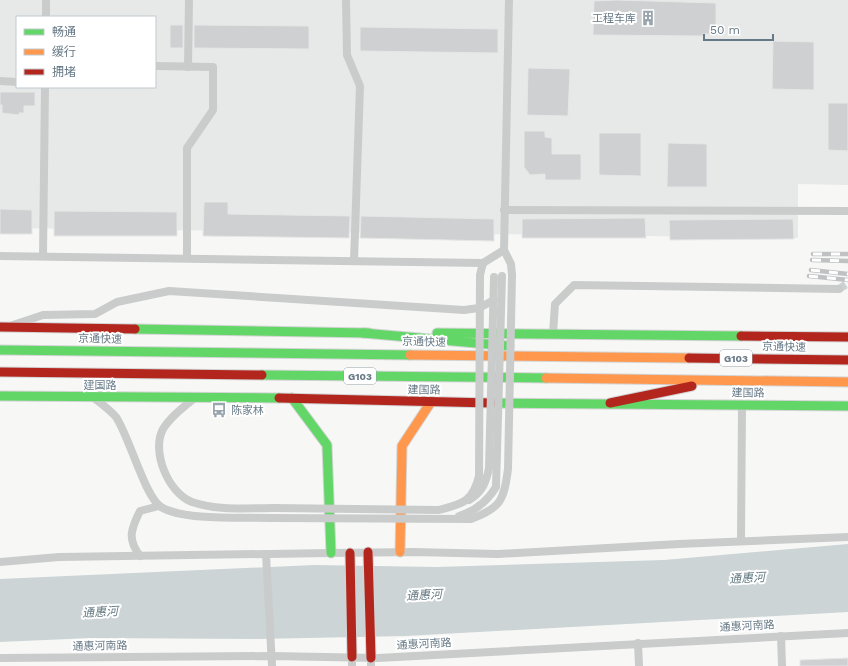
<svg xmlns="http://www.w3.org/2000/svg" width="848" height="666" viewBox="0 0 848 666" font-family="'Work Sans','Noto Sans SC',sans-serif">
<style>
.built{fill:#e7e9e9;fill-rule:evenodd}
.water{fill:#ccd4d6}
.building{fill:#ced0d1;stroke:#e6e6e6}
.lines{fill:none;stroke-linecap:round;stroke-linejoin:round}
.street-tunnel{stroke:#ccd1d4;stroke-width:8;stroke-dasharray:8 4;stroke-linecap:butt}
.fast-casing{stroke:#d3d4d4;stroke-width:11}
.slow-casing{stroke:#d3d4d4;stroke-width:11}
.jam-casing{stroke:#d3d4d4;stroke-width:11}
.street{stroke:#cacccc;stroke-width:8}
.fast{stroke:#63d668;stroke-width:9}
.slow{stroke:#ff974d;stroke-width:9}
.jam{stroke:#b3261e;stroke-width:9}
.rail-casing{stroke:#c0c1c3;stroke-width:4.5}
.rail{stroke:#fff;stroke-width:3;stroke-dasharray:9;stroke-linecap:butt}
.street-bridge{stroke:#cacccc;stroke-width:8}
.labels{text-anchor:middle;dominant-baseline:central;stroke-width:4;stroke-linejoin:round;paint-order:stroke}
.shield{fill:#fff;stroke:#95a1aa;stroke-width:1}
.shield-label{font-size:10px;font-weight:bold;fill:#677986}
.poi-label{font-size:11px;fill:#677986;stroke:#fff;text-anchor:end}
.street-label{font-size:11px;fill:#677986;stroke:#fff}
.water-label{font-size:12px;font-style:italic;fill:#637a82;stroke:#fff}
</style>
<rect width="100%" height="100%" fill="#f7f7f6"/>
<path class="built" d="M0,0H848V185L798,184V238L0,228ZM17,17H155V87H17Z"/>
<polygon class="water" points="848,544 848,612 406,636 257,639 90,638 0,642 0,579 314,565 436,567 664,560"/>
<g class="building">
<polygon points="617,0 716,3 716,34 703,34 703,36 593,35 594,1"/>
<rect x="170" y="25" width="13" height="23"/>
<polygon points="194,25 309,26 309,49 194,48"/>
<polygon points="360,27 498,29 498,53 360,51"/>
<polygon points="773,41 814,42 814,90 772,89"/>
<polygon points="528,68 570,69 568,116 527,115"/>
<polygon points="0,92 35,92 35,106 24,106 24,113 19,113 19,115 2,113 2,105 0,105"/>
<polygon points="828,103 848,103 848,151 828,150"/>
<polygon points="524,131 545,131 545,137 552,138 552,154 581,154 581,180 545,180 545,174 530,175 524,167"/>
<polygon points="599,133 641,133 641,176 599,175"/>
<polygon points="668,143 707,144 707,187 667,187"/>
<polygon points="204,202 228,202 228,214 350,216 349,238 203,236"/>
<polygon points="0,209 32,210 32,234 0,234"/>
<polygon points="54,211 177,212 177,236 54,236"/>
<polygon points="361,216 494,219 494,241 360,238"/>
<polygon points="645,218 646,238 522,238 522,219"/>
<polygon points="793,219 794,239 670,240 669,220"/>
<polygon points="848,658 848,666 800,666 800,660"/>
</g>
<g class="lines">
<polyline class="street-tunnel" points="839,289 848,283"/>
<g class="fast-casing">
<g id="fast">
<polyline points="135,329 369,333"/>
<polyline points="363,333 509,346"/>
<polyline points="437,333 741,336"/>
<polyline points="0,350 410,355"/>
<polyline points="262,375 546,378"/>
<polyline points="0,396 279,398"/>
<polyline points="292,398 327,445 331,553"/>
<polyline points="492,403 848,406"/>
</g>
</g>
<g class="slow-casing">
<g id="slow">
<polyline points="410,355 689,358"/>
<polyline points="546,378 848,382"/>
<polyline points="400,552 402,446 431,402"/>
</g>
</g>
<g class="jam-casing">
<g id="jam">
<polyline points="0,327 135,329"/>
<polyline points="741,336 848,337"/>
<polyline points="689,358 848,360"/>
<polyline points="0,372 262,375"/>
<polyline points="279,398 492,403"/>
<polyline points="610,403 692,386"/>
<polyline points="368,552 371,658"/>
<polyline points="350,553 352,657"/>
</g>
</g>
<g class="street">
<polyline points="46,17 46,0"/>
<polyline points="188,67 189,0"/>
<polyline points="0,81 17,82"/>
<polyline points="504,210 848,211"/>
<polyline points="504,250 511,264 512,275"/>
<polyline points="13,325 43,315 95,314 117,302 169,291 464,310 479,308 494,300"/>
<polyline points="553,334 555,304 574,285 839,289"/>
<path d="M93,397C100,403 110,410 116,417C129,436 145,497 161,507C184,521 244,517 272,518"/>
<path d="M196,397C185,406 171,416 163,429C151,451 168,493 192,502C218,511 247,508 274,508"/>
<polyline points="741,541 742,405"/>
<polyline points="266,554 272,666"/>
<path d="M140,556C127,539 131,529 140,511L159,506"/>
<polyline points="0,562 59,557 331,553 414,552 498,554 679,544 848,537"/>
<polyline points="781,636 782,666"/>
<polyline points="638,643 639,666"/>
<polyline points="0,658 272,656 378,658 848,633"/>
<polyline points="371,658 371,666"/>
<polyline points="352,666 352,657"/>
</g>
<use href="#fast" class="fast"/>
<use href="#slow" class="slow"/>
<use href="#jam" class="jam"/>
<g class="rail-casing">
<g id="rail">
<polyline points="813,254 848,254"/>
<polyline points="812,260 848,261"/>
<polyline points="811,270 848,274"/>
<polyline points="809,276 848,280"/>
</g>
</g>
<use href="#rail" class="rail"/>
<g class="street-bridge">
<polyline points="346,0 347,55 360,86 354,261"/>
<polyline points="155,66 213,67 213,110 187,148 187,258"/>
<polyline points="0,256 483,263"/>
<polyline points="43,256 45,87"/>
<path d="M469,500C482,492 486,483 489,468L494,277"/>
<path d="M274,508L439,510C462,504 473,502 479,476L480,275L483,263L504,250L509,0"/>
<path d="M459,516C475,511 487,502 496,487L502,276"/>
<path d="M272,518L471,519C501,508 504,500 508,469L512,275"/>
</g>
</g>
<defs>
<g id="building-bare" transform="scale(1.2)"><path d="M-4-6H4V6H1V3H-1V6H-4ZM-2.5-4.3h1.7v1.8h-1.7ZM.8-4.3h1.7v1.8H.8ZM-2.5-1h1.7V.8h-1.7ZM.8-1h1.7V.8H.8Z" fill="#99a5ad" stroke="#fff" stroke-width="2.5" paint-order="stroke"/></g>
<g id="bus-bare" transform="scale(1.2)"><path d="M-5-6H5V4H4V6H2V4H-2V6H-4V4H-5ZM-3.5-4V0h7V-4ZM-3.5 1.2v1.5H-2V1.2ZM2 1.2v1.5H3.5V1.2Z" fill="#99a5ad" stroke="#fff" stroke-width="2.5" paint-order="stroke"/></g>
</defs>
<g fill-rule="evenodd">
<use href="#building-bare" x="648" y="18"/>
<use href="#bus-bare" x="219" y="410"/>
</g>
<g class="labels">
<g class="shield">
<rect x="720" y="350" width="32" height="16" rx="3"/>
<rect x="344" y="368" width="32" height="16" rx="3"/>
</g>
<g class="shield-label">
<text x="736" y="358">G103</text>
<text x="360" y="376">G103</text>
</g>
<g class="poi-label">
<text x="636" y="18">工程车库</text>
<text x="231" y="410" text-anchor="start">陈家林</text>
</g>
<g class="street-label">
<text transform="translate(100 339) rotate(1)">京通快速</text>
<text transform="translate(424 342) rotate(1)">京通快速</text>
<text transform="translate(784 347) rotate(1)">京通快速</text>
<text x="100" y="385">建国路</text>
<text transform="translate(424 390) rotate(1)">建国路</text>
<text transform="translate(748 393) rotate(1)">建国路</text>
<text transform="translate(747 626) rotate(-3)">通惠河南路</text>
<text transform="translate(424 644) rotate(-3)">通惠河南路</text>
<text transform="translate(100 646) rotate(-1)">通惠河南路</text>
</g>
<g class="water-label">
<text transform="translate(747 578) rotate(-3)">通惠河</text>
<text transform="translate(424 595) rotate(-3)">通惠河</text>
<text transform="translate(100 612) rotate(-3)">通惠河</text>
</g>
</g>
<rect x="16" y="16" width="140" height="72" fill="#ffffff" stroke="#c2c9cf"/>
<rect x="24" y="29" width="20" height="6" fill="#63d668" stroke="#c2c9cf"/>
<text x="52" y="36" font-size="12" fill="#677986">畅通</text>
<rect x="24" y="49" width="20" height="6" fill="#ff974d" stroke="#c2c9cf"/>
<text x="52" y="56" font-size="12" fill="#677986">缓行</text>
<rect x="24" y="69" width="20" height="6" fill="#b3261e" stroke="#c2c9cf"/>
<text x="52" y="76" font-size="12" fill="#677986">拥堵</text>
<path d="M704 34v6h69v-6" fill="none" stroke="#677986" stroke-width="2"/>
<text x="710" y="34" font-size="12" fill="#677986" stroke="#ffffff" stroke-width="3" paint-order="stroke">50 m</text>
</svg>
